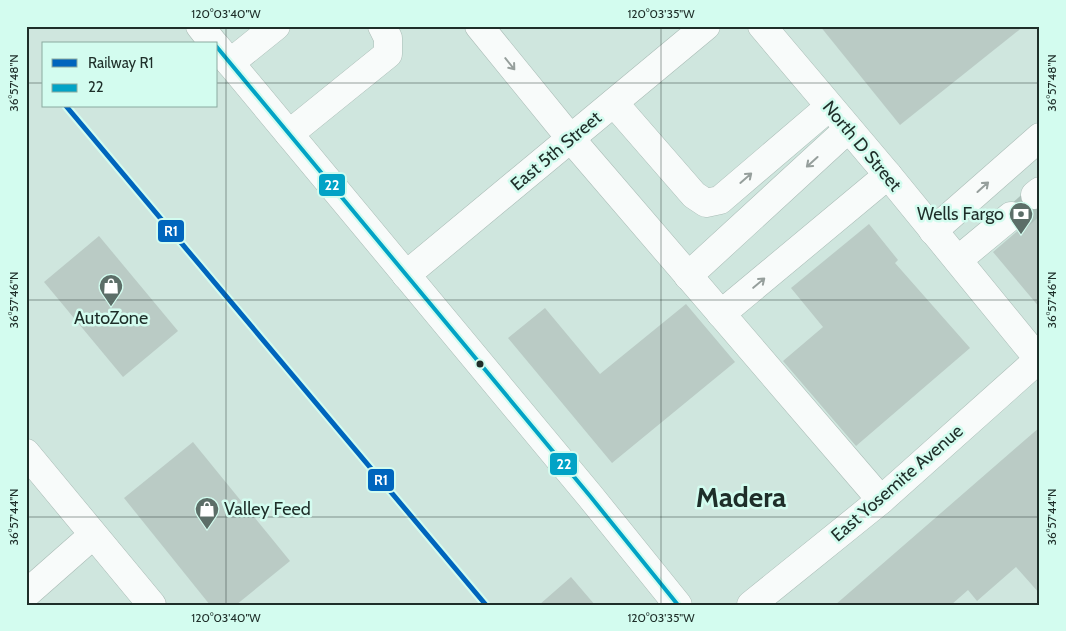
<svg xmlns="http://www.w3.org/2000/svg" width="1066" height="631" viewBox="0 0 1066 631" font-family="Cabin,sans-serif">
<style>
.building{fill:#bacbc5}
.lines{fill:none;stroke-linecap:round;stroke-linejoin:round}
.minor-tunnel{stroke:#acc1ba;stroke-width:28;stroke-dasharray:28 14;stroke-linecap:butt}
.minor-casing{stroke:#aabcb6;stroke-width:29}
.major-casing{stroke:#aabcb6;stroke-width:29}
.minor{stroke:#f8fbfa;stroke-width:28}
.major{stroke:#f8fbfa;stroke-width:28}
.bus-1-casing{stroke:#d3fcef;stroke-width:8}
.bus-1{stroke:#02a3c6;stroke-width:4}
.rail-1-casing{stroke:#d3fcef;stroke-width:9}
.rail-1{stroke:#0065bd;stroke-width:5}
.oneway{stroke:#969f9c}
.ticks{fill:none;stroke:#1e2e29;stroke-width:1;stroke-opacity:0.45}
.bus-dot{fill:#1e2e29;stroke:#d3fcef;stroke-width:2}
.labels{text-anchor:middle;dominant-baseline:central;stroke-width:5;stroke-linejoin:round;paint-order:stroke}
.street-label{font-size:18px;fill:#1e2e29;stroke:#d3fcef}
.poi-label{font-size:18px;fill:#1e2e29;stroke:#d3fcef;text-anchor:end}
.town-label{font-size:28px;font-weight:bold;fill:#1e2e29;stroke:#d3fcef}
.line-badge{stroke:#d3fcef;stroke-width:2}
.badge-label{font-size:14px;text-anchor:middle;font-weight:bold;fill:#fff}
.neatline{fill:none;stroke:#1e2e29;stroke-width:2}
.ticks-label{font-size:12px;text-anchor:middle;fill:#1e2e29}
</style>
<rect width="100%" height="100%" fill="#cfe6de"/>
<g class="building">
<polygon points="820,26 1024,26 900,125"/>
<polygon points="1020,199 1023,205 1029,209 1040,209 1040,308 993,252 1021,228 1025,222 1026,213 1023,206 1017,202"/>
<polygon points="869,224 898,260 895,263 970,348 856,446 783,361 823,327 791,288"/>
<polygon points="99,236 178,331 123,377 44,282"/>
<polygon points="686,304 735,362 612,463 508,338 545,308 600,374"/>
<polygon points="1040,427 1040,594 1016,567 977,601 968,590 951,605 835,605"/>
<polygon points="193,442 290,561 236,605 210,605 124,498"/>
<polygon points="571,577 595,605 539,605"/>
</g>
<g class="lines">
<polyline class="minor-tunnel" points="1014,220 1038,199"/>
<g class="minor-casing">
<g id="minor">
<polyline points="200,26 214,44"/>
<polyline points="479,26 571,139 881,500"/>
<polyline points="762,26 888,175 1040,361"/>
<polyline points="216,46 590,496 678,605"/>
<polyline points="230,63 276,26"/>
<polyline points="614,103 694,195 706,203 720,200 829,107"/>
<polyline points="289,134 388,54 388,38 382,26"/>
<polyline points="1035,195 1040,191"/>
<polyline points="933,231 1040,137"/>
<polyline points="958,260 1011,216"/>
<polyline points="406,275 706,26"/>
<polyline points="688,276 848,129"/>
<polyline points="721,314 888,175"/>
<polyline points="26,594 93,535"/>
</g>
</g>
<g class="major-casing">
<g id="major">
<polyline points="26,453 152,605"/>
<polyline points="751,605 881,500 1040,358"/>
</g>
</g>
<use href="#minor" class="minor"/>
<use href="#major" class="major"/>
<g class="bus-1-casing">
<polyline id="bus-1" points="216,46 590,496 678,605"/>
</g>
<use href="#bus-1" class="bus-1"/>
<g class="rail-1-casing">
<polyline id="rail-1" points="66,106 486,605"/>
</g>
<use href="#rail-1" class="rail-1"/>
</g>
<defs><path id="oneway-shaft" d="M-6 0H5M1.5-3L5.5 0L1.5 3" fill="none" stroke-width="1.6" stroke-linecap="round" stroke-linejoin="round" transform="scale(1.25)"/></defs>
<g class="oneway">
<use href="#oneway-shaft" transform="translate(510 64) rotate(51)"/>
<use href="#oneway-shaft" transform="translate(812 162) rotate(138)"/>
<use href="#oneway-shaft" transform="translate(746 178) rotate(-41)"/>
<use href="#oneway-shaft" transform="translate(983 187) rotate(-42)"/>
<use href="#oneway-shaft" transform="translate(759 283) rotate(-40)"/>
</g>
<path class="ticks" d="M226,26V605M661,26V605M26,83H44M216,83H1040M26,300H1040M26,517H1040"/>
<defs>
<g id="bank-pin" transform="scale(1.25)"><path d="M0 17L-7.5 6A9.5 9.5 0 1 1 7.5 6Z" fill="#5c6e68" stroke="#d3fcef"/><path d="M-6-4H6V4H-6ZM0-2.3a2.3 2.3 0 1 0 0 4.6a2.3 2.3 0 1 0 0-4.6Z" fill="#fff"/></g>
<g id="shop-pin" transform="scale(1.25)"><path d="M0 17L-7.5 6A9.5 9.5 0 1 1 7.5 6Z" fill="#5c6e68" stroke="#d3fcef"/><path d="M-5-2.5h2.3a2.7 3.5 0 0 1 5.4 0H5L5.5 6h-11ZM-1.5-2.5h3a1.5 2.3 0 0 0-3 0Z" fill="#fff"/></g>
</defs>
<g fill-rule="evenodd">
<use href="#bank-pin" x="1021" y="214"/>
<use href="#shop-pin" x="111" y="286"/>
<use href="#shop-pin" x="207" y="509"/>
</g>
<circle class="bus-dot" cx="480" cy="364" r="4.5"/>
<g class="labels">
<g class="street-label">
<text transform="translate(862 146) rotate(50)">North D Street</text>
<text transform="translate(556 151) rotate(-40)">East 5th Street</text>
<text transform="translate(897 483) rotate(-41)">East Yosemite Avenue</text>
</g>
<g class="poi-label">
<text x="1004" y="214">Wells Fargo</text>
<text x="111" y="318" text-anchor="middle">AutoZone</text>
<text x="224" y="509" text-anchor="start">Valley Feed</text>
</g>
<g class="town-label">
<text x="741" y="497">Madera</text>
</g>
</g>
<g class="line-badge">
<rect x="318" y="173" width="28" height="24" rx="5" fill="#02a3c6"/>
<rect x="157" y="219" width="28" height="24" rx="5" fill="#0065bd"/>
<rect x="549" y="452" width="29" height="24" rx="5" fill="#02a3c6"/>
<rect x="367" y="468" width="28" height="24" rx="5" fill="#0065bd"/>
</g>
<g class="badge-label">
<text x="332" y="190">22</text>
<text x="171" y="236">R1</text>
<text x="564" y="469">22</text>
<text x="381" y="485">R1</text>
</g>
<rect width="1066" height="631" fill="none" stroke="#d3fcef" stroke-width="55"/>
<rect x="42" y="42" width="175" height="65" fill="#d3fcef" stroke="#8baaa0"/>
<rect x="52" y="59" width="25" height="8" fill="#0065bd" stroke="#8baaa0"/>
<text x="88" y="68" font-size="15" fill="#1e2e29">Railway R1</text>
<rect x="52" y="84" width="25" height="8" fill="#02a3c6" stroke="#8baaa0"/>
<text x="88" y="92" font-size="15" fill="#1e2e29">22</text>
<rect x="28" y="28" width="1010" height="576" class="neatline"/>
<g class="ticks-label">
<text x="226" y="18">120°03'40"W</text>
<text x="661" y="18">120°03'35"W</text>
<text transform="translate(14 83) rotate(-90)" y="4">36°57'48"N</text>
<text transform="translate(1052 83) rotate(-90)" y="4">36°57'48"N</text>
<text transform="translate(14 300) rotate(-90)" y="4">36°57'46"N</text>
<text transform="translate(1052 300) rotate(-90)" y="4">36°57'46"N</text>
<text transform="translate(14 517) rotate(-90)" y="4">36°57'44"N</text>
<text transform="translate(1052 517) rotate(-90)" y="4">36°57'44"N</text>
<text x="226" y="622">120°03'40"W</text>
<text x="661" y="622">120°03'35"W</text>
</g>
</svg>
